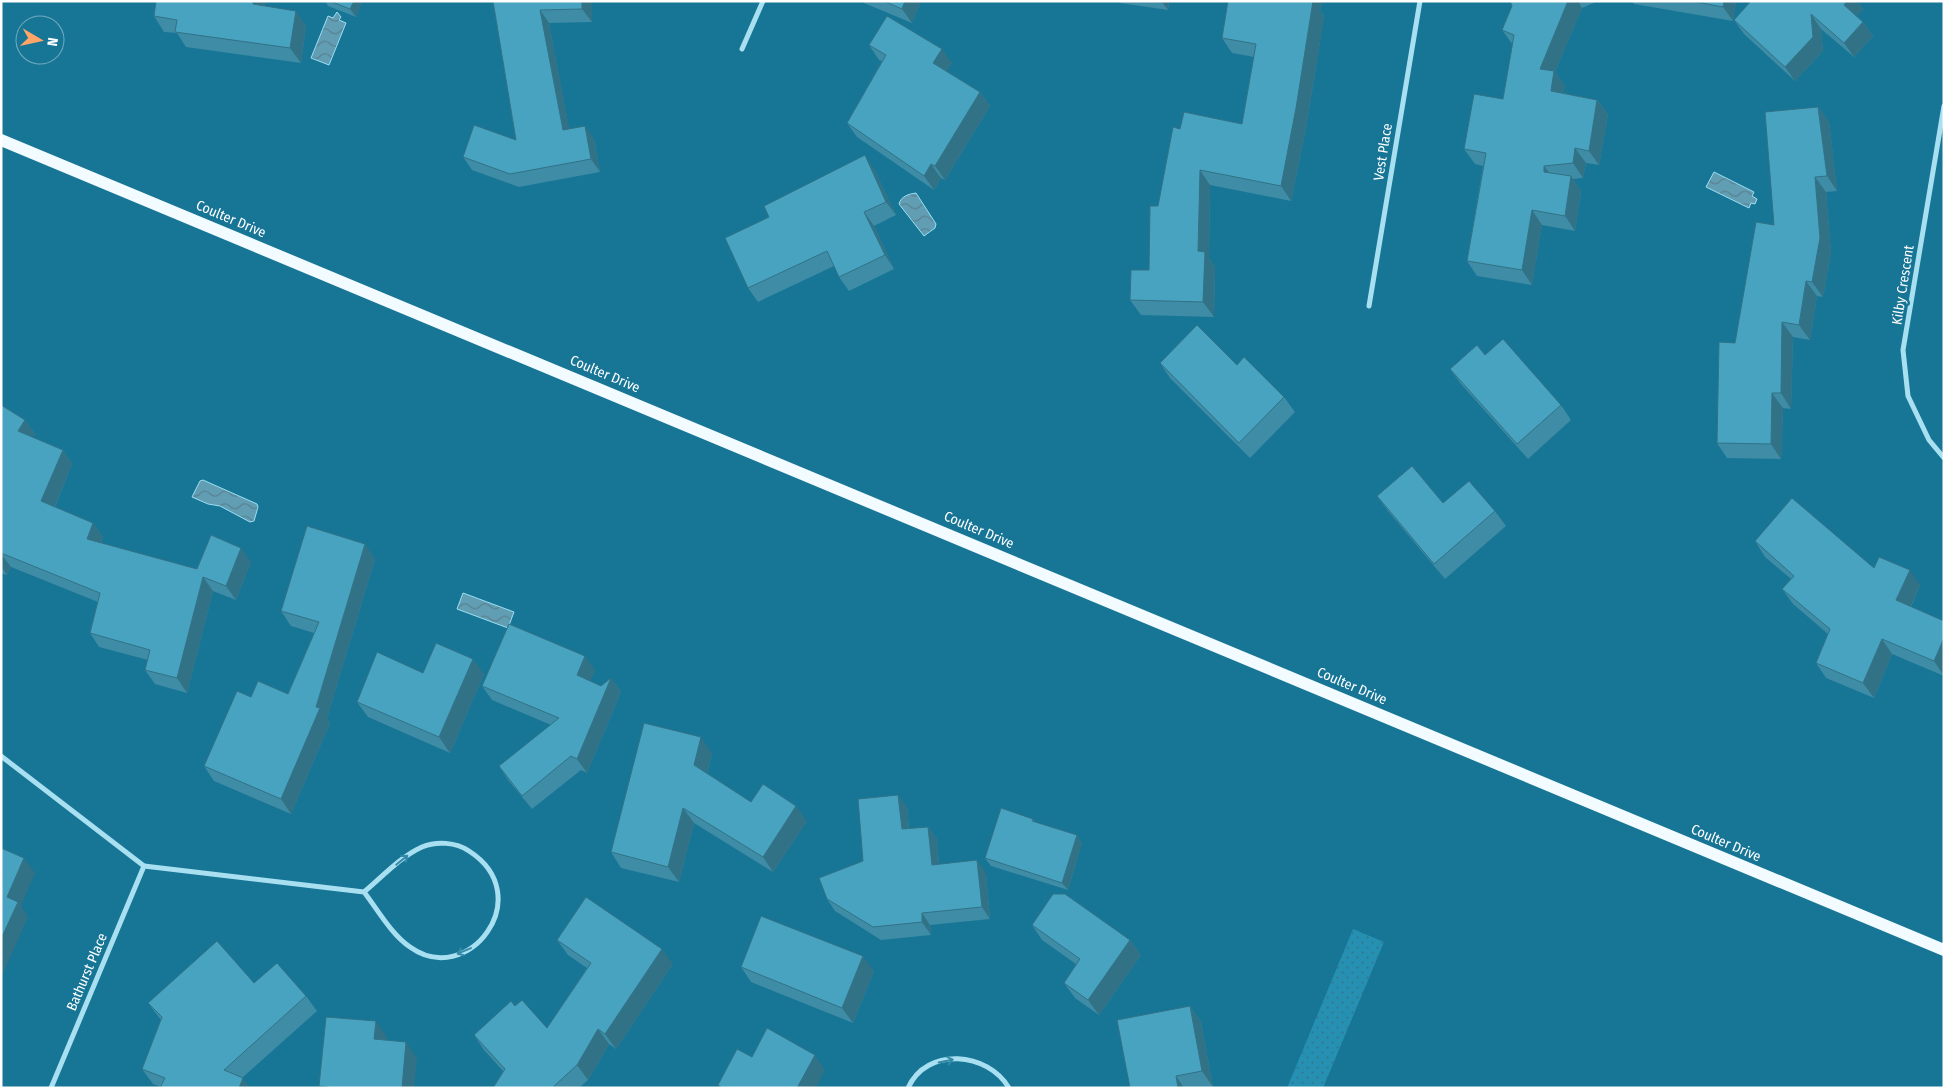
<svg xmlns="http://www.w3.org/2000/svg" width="1945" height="1089" viewBox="0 0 1945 1089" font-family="'Fira Sans Condensed',sans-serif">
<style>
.park{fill:url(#park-dots)}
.water{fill:url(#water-waves);stroke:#9bdff3}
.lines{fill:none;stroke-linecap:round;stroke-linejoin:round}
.street{stroke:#a8e0f1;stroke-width:5}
.primary{stroke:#f2fbff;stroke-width:12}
.wall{fill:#3e8ca5}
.shaded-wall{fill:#327286}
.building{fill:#48a3c0;stroke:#327286}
.oneway{stroke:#348aa8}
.labels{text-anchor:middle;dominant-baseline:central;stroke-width:5;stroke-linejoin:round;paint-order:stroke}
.street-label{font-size:14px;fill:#fff;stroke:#177596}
</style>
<defs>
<pattern id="park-dots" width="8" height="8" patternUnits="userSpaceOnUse" patternTransform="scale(1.25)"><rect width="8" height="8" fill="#2690b2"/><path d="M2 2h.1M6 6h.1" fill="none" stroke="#33788e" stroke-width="1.8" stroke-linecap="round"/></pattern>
<pattern id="water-waves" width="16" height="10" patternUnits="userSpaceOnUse" patternTransform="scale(1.25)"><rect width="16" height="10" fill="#619eb4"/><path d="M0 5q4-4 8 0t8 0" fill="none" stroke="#5a8190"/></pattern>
</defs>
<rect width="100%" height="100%" fill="#177596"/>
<polygon class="park" points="1353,929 1384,942 1323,1088 1287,1088"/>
<g class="water">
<polygon points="337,12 341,17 339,20 346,23 329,65 311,58 328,16 333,18"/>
<polygon points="1714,172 1754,192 1752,196 1757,199 1755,204 1751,203 1749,208 1706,187"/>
<path d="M916,193L936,224L935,228L924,236L899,204C901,196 909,194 916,193Z"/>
<polygon points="203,480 257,504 258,507 254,521 250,522 220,506 208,504 192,497 200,481"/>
<polygon points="463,593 514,612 508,628 457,609"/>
</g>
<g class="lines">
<g class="street">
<polyline points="742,49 763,1"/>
<polyline points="1944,106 1903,350 1908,396 1929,440 1944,458"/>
<polyline points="1369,306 1420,1"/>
<polyline points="1,756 144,866"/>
<path d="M51,1088L144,866L364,892C382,877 400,857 422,847C436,841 456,842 469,851C539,896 468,989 410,947C391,934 378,910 364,892"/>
<path d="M908,1088C927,1046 988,1052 1009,1088"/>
</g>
<polyline class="primary" points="1,140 1944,950"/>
</g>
<g class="wall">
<polygon points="156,1 266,1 265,6 306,26 301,63 186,47 177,33 164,32 154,16"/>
<polygon points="325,1 362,1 356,17 328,6"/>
<polygon points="493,1 592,1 592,22 549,23 569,129 594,139 600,172 519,187 472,170 463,157 516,140"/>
<polygon points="863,1 921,1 912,23 864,3"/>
<polygon points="1119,1 1169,1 1168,10 1120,3"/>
<polygon points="1228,1 1321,1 1322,2 1320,11 1324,16 1307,123 1291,201 1210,185 1209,258 1215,267 1214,317 1141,315 1130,300 1149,270 1158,206 1180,129 1242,124 1254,57 1232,53 1222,38"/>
<polygon points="1510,1 1598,1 1582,8 1555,72 1565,86 1563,93 1597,100 1608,114 1599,165 1586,163 1583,178 1573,179 1581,191 1575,231 1542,225 1532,285 1477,276 1467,261 1483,166 1475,164 1464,149 1503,99 1513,45 1502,30 1512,6"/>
<polygon points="1632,1 1736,1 1733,21 1634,4"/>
<polygon points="1751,1 1857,1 1863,9 1856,16 1863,22 1873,36 1854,57 1821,29 1823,51 1795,81 1744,34 1734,20"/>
<polygon points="869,45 952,63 946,71 980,92 990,106 945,180 941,178 934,190 857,137 847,123 882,61 879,60"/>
<polygon points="1818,107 1829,122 1837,191 1826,192 1831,253 1823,297 1817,296 1810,340 1793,337 1791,409 1783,408 1781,459 1727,458 1717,443 1735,343 1774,225"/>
<polygon points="874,169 896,215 874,226 894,269 849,291 839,277 834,266 758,302 748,288"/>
<polygon points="1485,355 1561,405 1571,420 1528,459 1461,384 1450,369"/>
<polygon points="1160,363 1237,365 1284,397 1295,412 1250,458 1170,378"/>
<polygon points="1,405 25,420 35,434 32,437 63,450 72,464 55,507 93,523 103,537 101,543 197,569 251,562 236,600 213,591 187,693 155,684 145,670 148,660 99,647 90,633 98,602 11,567 7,575 1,573"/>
<polygon points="1377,496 1495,511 1506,526 1445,579 1388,511"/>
<polygon points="1755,541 1874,568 1920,585 1911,607 1944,621 1944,676 1892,654 1874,698 1826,678 1816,663 1828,634 1793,604 1782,589 1791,579 1765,557"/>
<polygon points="375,559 327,718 330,723 291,814 214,781 204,766 251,697 288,694 314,633 291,626 281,611"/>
<polygon points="595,670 590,681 601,686 611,678 621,692 587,773 581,770 532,809 508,780 499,766 551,725 492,700 482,686"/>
<polygon points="423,673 484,674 450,753 368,717 357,702"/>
<polygon points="712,753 707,773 751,802 807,821 773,872 694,823 679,882 621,868 611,852"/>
<polygon points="907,807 909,829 928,827 937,839 939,864 986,873 990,919 930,925 931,935 881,940 835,911 827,899 863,861"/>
<polygon points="1033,819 1035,822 1082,843 1068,890 991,866 985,858"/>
<polygon points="1032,925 1130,940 1141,955 1099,1015 1075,998 1064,983 1076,964 1042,940"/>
<polygon points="557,940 673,964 616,1049 609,1044 588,1080 579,1088 493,1088 503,1071 484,1050 474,1035 515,1006 547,1028 587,968 568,955"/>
<polygon points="741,967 874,971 853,1023 751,982"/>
<polygon points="254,983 306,996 317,1011 242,1078 161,1087 153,1084 142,1069 161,1020 148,1003"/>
<polygon points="1190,1006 1201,1022 1213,1087 1206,1088 1130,1088"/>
</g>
<g class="shaded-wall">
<polygon points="253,1 266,1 264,20 253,4"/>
<polygon points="354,1 362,1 356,17 350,9"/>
<polygon points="582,1 592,1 592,22 582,9"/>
<polygon points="905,1 921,1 912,23 902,9"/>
<polygon points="1162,1 1169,1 1168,10 1162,2"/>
<polygon points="1310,1 1321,1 1322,2 1320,11 1324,16 1307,123 1291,201 1281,186"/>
<polygon points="1568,1 1578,1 1582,8 1555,72 1565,86 1561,106 1551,91 1540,69"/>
<polygon points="1724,1 1736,1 1733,21 1723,7"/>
<polygon points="1847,1 1857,1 1863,9 1854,19 1844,5"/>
<polygon points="540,10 549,23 572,143 563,130"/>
<polygon points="296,11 306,26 301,63 290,48"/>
<polygon points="1811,14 1821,29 1823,51 1795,81 1785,67"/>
<polygon points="1863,22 1873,36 1854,57 1844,43"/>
<polygon points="942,49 952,63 943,77 933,63"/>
<polygon points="980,92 990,106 945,180 935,166"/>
<polygon points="1597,100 1608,114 1599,165 1589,151"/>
<polygon points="1818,107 1829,122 1837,191 1827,176"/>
<polygon points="585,126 594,139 600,172 591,159"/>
<polygon points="1575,148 1586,163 1583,178 1573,163"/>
<polygon points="865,155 874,169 896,215 886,202"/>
<polygon points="931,164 941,178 934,190 924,176"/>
<polygon points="1544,166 1555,180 1544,172"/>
<polygon points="1200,170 1210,185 1209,258 1215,267 1214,317 1203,302 1198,251"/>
<polygon points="1571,176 1581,191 1575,231 1565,216"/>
<polygon points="1815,177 1826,192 1831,253 1823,297 1812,282"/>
<polygon points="1532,210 1542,225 1532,285 1522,270"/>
<polygon points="864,212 874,226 894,269 885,255"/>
<polygon points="1806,281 1817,296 1810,340 1799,325"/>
<polygon points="1782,322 1793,337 1791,409 1781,393"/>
<polygon points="1772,393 1783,408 1781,459 1771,444"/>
<polygon points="25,420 35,434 28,445 18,431"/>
<polygon points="63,450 72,464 51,516 41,501"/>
<polygon points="93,523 103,537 97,553 87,539"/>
<polygon points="365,544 375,559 327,718 330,723 291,814 281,799 316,707"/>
<polygon points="241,548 251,562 236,600 226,586"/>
<polygon points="1,554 11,567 7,575 1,567"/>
<polygon points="1910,570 1920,585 1907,615 1896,600"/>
<polygon points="203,577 213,591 187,693 177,678"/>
<polygon points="1944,638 1944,676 1934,661"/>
<polygon points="1882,639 1892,654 1874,698 1863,683"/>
<polygon points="585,656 595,670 587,689 577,675"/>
<polygon points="473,659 484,674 450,753 439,737"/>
<polygon points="611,678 621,692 587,773 577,759"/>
<polygon points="701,737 712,753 705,780 694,765"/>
<polygon points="898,795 907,807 910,842 902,829"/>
<polygon points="796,806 807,821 773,872 763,857"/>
<polygon points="683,808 694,823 679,882 668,867"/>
<polygon points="928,827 937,839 940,877 932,865"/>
<polygon points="1077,835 1082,843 1068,890 1062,883"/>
<polygon points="24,858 35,873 21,906 28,917 1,978 1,939 7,897"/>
<polygon points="977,860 986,873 990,919 982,907"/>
<polygon points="922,913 930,925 931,935 922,922"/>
<polygon points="1130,940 1141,955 1099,1015 1088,1000"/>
<polygon points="662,949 673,964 616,1049 605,1034"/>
<polygon points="863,956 874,971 853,1023 842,1008"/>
<polygon points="1190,1006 1201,1022 1213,1087 1202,1071"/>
<polygon points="376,1021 387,1037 385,1054 374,1039"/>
<polygon points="598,1029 609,1044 588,1080 577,1065"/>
<polygon points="406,1042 417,1058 414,1088 402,1088"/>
<polygon points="815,1055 825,1070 816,1088 797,1088"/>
<polygon points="1176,1076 1184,1088 1178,1088"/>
<polygon points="243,1078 250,1088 239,1088"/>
</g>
<g class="building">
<polygon points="156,1 253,1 253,4 296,11 290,48 175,32 177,20 154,16"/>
<polygon points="330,1 354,1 350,9"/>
<polygon points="493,1 582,1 582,9 540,10 563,130 585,126 591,159 510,174 463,157 474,125 516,140"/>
<polygon points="884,1 905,1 902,9"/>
<polygon points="1228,1 1313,1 1296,108 1281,186 1200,170 1198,251 1205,252 1203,302 1130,300 1131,270 1149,270 1150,206 1158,206 1173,127 1180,129 1184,112 1242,124 1256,44 1222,38"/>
<polygon points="1510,1 1568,1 1540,69 1554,71 1551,91 1597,100 1589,151 1575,148 1573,163 1544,166 1544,172 1571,176 1565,216 1532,210 1522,270 1467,261 1486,153 1464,149 1474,94 1503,99 1514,35 1502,30 1512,6"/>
<polygon points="1691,1 1724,1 1723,7"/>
<polygon points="1751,1 1847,1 1844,5 1863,22 1844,43 1811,14 1813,37 1785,67 1734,20"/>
<polygon points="887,16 942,49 933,63 980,92 935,166 931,164 924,176 847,123 886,55 869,45"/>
<polygon points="1818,107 1827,176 1815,177 1820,238 1812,282 1806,281 1799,325 1782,322 1781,393 1772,393 1771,444 1717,443 1719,342 1735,343 1756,222 1774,225 1765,112"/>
<polygon points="865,155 886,202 864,212 885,255 839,277 827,251 748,288 725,238 769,217 764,206"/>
<polygon points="1197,325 1237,365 1244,357 1284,397 1239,443 1160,363"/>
<polygon points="1503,339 1561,405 1517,444 1450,369 1477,345 1485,355"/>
<polygon points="1,405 25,420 18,431 63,450 41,501 93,523 87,539 197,569 211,535 241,548 226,586 203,577 177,678 145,670 150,650 90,633 100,593 1,553"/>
<polygon points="1412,466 1443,503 1469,481 1495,511 1434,564 1377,496"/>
<polygon points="1792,498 1874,568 1879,557 1910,570 1896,600 1944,621 1944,638 1934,661 1882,639 1863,683 1816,663 1830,629 1782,589 1794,576 1755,541"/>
<polygon points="307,526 365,544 316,707 320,708 281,799 204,766 237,691 251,697 258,681 288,694 319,622 281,611"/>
<polygon points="509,624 585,656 577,675 601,686 611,678 577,759 571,756 522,796 499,766 559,718 482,686"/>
<polygon points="436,643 473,659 439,737 357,702 377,652 423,673"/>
<polygon points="644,723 701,737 694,765 751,802 763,784 796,806 763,857 683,808 668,867 611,852"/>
<polygon points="898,795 902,829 928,827 932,865 977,860 982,907 922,913 922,922 873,927 827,899 819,878 863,861 858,799"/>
<polygon points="1001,808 1033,819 1032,821 1077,835 1062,883 985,858"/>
<polygon points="1,848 24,858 7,897 18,902 1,939"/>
<polygon points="1053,894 1065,894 1130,940 1088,1000 1064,983 1080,959 1032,925"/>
<polygon points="586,897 662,949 605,1034 598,1029 577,1065 552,1088 493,1088 505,1069 474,1035 511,1001 515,1006 522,1000 547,1028 591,963 557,940"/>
<polygon points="761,916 863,956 842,1008 741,967"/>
<polygon points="217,941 254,983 277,963 306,996 224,1070 243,1078 239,1088 160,1088 165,1078 142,1069 162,1017 148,1003"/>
<polygon points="1190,1006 1202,1071 1176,1076 1178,1088 1130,1088 1117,1020"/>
<polygon points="326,1017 376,1021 374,1039 406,1042 402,1088 334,1088 319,1086"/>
<polygon points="767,1028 815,1055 797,1088 722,1088 718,1085 737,1049 752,1057"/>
</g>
<defs><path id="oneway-shaft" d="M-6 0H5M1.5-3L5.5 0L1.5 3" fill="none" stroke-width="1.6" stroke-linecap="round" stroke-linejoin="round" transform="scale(1.25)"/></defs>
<g class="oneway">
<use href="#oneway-shaft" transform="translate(402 860) rotate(-39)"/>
<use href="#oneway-shaft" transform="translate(464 951) rotate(157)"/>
<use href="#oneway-shaft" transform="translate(946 1061) rotate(-12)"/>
</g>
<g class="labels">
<g class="street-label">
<text transform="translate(1383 152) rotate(-81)">Vest Place</text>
<text transform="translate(231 219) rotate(23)">Coulter Drive</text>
<text transform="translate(1903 285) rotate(-81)">Kilby Crescent</text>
<text transform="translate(605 374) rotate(23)">Coulter Drive</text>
<text transform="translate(979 530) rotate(23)">Coulter Drive</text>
<text transform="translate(1352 686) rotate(23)">Coulter Drive</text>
<text transform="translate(1726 843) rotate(23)">Coulter Drive</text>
<text transform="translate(87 972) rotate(-67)">Bathurst Place</text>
</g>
</g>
<rect width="1945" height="1089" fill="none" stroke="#ffffff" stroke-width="5"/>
<g transform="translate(40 40) rotate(99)"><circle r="24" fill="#177596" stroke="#74acc0"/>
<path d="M0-4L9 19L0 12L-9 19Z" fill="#ffa568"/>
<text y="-8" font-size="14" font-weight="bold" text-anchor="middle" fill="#ffffff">N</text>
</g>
</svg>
